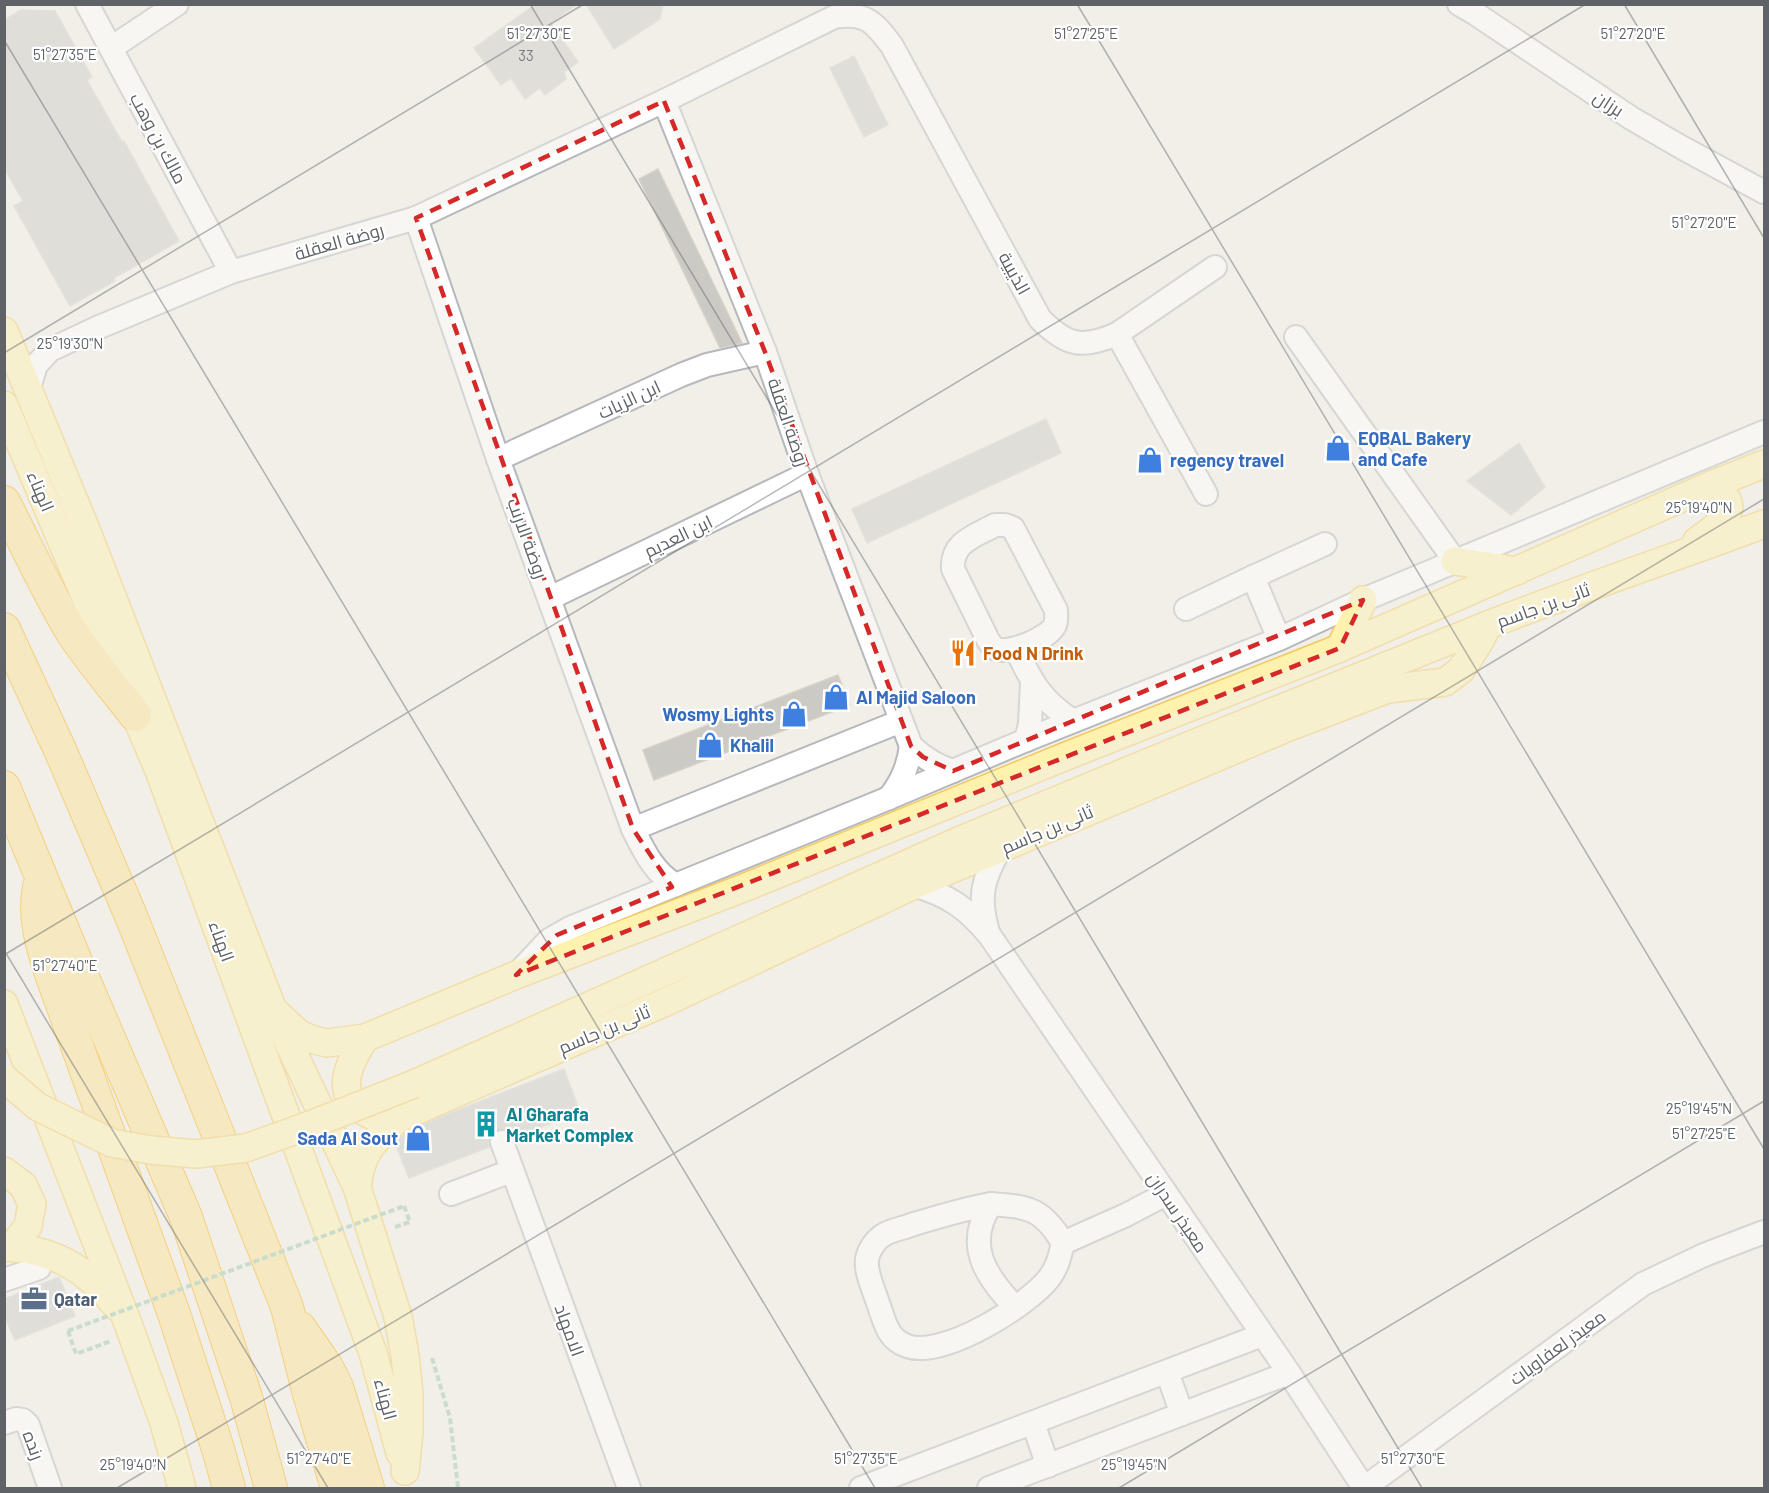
<svg xmlns="http://www.w3.org/2000/svg" width="1769" height="1493" viewBox="0 0 1769 1493" font-family="Barlow,Cairo,sans-serif">
<style>
.building{fill:#cccac5;stroke:#d6d1c6;stroke-width:1.5}
.lines{fill:none;stroke-linecap:round;stroke-linejoin:round}
.minor-tunnel{stroke:#ccccc8;stroke-width:22;stroke-dasharray:22 11;stroke-linecap:butt}
.minor-casing{stroke:#b5b8bc;stroke-width:26}
.major-casing{stroke:#f2c960;stroke-width:30}
.highway-casing{stroke:#f9ab00;stroke-width:34}
.path{stroke:#9cc7a9;stroke-width:4;stroke-dasharray:6 3;stroke-linecap:butt}
.minor{stroke:#fff;stroke-width:22}
.major{stroke:#fff2af;stroke-width:27}
.highway{stroke:#fde293;stroke-width:32}
.major-bridge-casing{stroke:#f2c960;stroke-width:30;stroke-linecap:butt}
.path-bridge{stroke:#9cc7a9;stroke-width:4;stroke-dasharray:6 3;stroke-linecap:butt}
.major-bridge{stroke:#fff2af;stroke-width:27}
.marked{fill:none;stroke:#d62828;stroke-width:4.5;stroke-dasharray:12 8;stroke-linejoin:round}
.ticks{fill:none;stroke:#5f6368;stroke-width:1.5;stroke-opacity:0.45}
.labels{text-anchor:middle;dominant-baseline:central;stroke-width:4.5;stroke-linejoin:round;paint-order:stroke}
.number-label{font-size:15px;fill:#7a7d7f}
.street-label{font-size:18px;fill:#5f6368;stroke:#fff}
.shop-label{font-size:18px;font-weight:bold;fill:#366cbe;stroke:#fff;text-anchor:start}
.food-label{font-size:18px;font-weight:bold;fill:#c56008;stroke:#fff;text-anchor:start}
.culture-label{font-size:18px;font-weight:bold;fill:#0d838f;stroke:#fff;text-anchor:start}
.service-label{font-size:18px;font-weight:bold;fill:#4e5e75;stroke:#fff;text-anchor:start}
.ticks-label{font-size:15px;text-anchor:middle;fill:#5f6368;stroke:#fff;stroke-width:4.5;stroke-linejoin:round;paint-order:stroke}
</style>
<rect width="100%" height="100%" fill="#f1efe8"/>
<g class="building">
<polygon points="536,4 577,4 551,23 578,62 564,72 566,79 545,95 540,88 525,99 511,78 501,85 474,48"/>
<polygon points="586,4 663,4 660,19 614,49"/>
<polygon points="21,10 55,11 92,77 87,80 122,142 124,141 179,241 114,278 115,281 70,306 14,206 23,201 4,168 4,20"/>
<polygon points="854,56 888,125 864,137 830,68"/>
<polygon points="658,169 742,343 720,348 639,179"/>
<polygon points="1046,419 1061,453 867,543 852,509"/>
<polygon points="1519,443 1545,487 1511,515 1467,481"/>
<polygon points="838,675 850,705 654,780 643,750"/>
<polygon points="564,1069 580,1112 515,1137 511,1132 505,1129 497,1130 492,1133 489,1139 489,1147 409,1178 395,1143 408,1131 445,1115"/>
<polygon points="59,1277 75,1316 15,1340 4,1315 4,1299"/>
</g>
<g class="lines">
<polyline class="minor-tunnel" points="487,1099 502,1142"/>
<g class="minor-casing">
<g id="minor">
<polyline points="87,4 231,272"/>
<polyline points="1459,4 1476,14 1631,118 1681,147 1764,192"/>
<polyline points="111,48 177,4"/>
<path d="M664,101L765,352L807,474L911,746C924,758 936,766 953,771"/>
<path d="M416,218L498,459L633,829C644,851 654,873 676,885"/>
<polyline points="1117,334 1206,494"/>
<polyline points="1296,337 1455,561"/>
<path d="M29,388L36,365L50,350L97,328L231,272L416,218L664,101L834,17C866,12 874,22 892,46L1040,319C1067,346 1082,349 1117,334L1215,267"/>
<polyline points="498,459 681,375 707,365 765,352"/>
<path d="M995,525H1005L1013,528L1056,610C1056,615 1057,620 1055,625C1049,638 1007,656 994,648C992,646 990,643 988,640L953,569C951,542 975,536 995,525Z"/>
<polyline points="1253,577 1325,544"/>
<polyline points="550,598 807,474"/>
<polyline points="1186,609 1253,577 1279,639"/>
<path d="M1016,649C1032,683 1041,700 1073,721"/>
<polyline points="1026,740 1030,724 1032,682"/>
<path d="M889,798C902,781 908,767 911,746"/>
<polyline points="633,829 901,721"/>
<path d="M914,885C949,896 966,907 990,936L1289,1373L1364,1488"/>
<path d="M988,932C978,898 982,880 1000,849"/>
<polyline points="518,973 549,940 570,928 889,798 1026,740 1279,639 1363,600 1764,432"/>
<polyline points="502,1142 629,1488"/>
<polyline points="451,1194 511,1171"/>
<path d="M991,1204C1029,1207 1042,1208 1063,1243C1060,1255 1058,1266 1050,1277C1029,1305 943,1359 907,1346C887,1339 885,1322 878,1303C874,1290 865,1272 867,1259C869,1249 876,1239 885,1234C893,1230 903,1228 911,1225C937,1217 963,1209 991,1204Z"/>
<path d="M991,1204C964,1245 986,1277 1015,1307"/>
<polyline points="1063,1243 1126,1215 1166,1194"/>
<polyline points="4,1280 39,1268"/>
<polyline points="1167,1372 1182,1414"/>
<polyline points="4,1423 16,1419 23,1420 28,1425 50,1488"/>
<polyline points="1033,1423 1048,1466"/>
<polyline points="861,1488 1262,1335"/>
<polyline points="989,1488 1289,1373"/>
<polyline points="1364,1488 1643,1284 1704,1255 1764,1232"/>
</g>
</g>
<g class="major-casing">
<g id="major">
<polyline points="4,331 87,532 273,1010 357,1187 398,1317 405,1355 409,1394 409,1432 405,1471"/>
<polyline points="4,405 160,773 373,1353 400,1453"/>
<path d="M1697,541C1719,525 1748,507 1711,485"/>
<polyline points="1455,561 1517,571"/>
<polyline points="1340,648 1363,600"/>
<polyline points="4,1004 127,1321 164,1423 182,1488"/>
<polyline points="273,1010 298,1033 310,1039 327,1043 365,1038 516,975 746,887 1064,757 1340,648 1711,485 1764,464"/>
<path d="M365,1038C345,1069 332,1099 375,1117"/>
<path d="M414,1084L963,839L1193,744L1488,625C1580,589 1673,558 1764,524"/>
<polyline points="4,1171 23,1185 32,1204 28,1226 12,1247"/>
<path d="M357,1187C361,1151 374,1141 399,1118L668,1001L914,885L1284,729L1388,689L1445,682L1461,670L1478,644L1488,625"/>
<path d="M4,1247C52,1249 87,1268 116,1306"/>
</g>
</g>
<g class="highway-casing">
<g id="highway">
<path d="M4,502C27,546 47,592 73,634C92,662 114,688 135,715"/>
<polyline points="4,629 61,752 131,916 287,1307 309,1394 337,1488"/>
<polyline points="4,787 78,966 186,1217 246,1397 271,1488"/>
<path d="M39,887C33,917 42,946 51,974L174,1314L218,1449L229,1488"/>
<polyline points="300,1328 327,1367 337,1387 368,1488"/>
</g>
</g>
<g class="path">
<polyline points="395,1227 410,1222 404,1206"/>
<polyline points="68,1331 76,1354 111,1341"/>
<polyline points="432,1358 450,1418 458,1488"/>
</g>
<use href="#minor" class="minor"/>
<use href="#major" class="major"/>
<use href="#highway" class="highway"/>
<g class="major-bridge-casing">
<polyline id="major-bridge" points="4,1078 38,1107 112,1143 151,1150 196,1154 246,1148 310,1125 414,1084"/>
</g>
<polyline class="path-bridge" points="68,1331 404,1206"/>
<use href="#major-bridge" class="major-bridge"/>
</g>
<path d="M0 0H1769V1493H0ZM664,101L765,352L911,746L923,757L953,771L1363,600L1340,648L516,975L557,935L672,887L633,829L416,218Z" fill="#f1efe8" fill-opacity=".55" fill-rule="evenodd"/>
<path class="marked" d="M664,101L765,352L911,746L923,757L953,771L1363,600L1340,648L516,975L557,935L672,887L633,829L416,218Z"/>
<path class="ticks" d="M530,4L1422,1488M1077,4L1764,1149M1624,4L1764,238M4,40L875,1488M4,353L584,4M4,950L328,1488M4,955L1586,4M117,1488L1764,499M1119,1488L1764,1101"/>
<defs>
<g id="shop-bare" transform="scale(2.07)"><path d="M-5-2.5h2.3a2.7 3.5 0 0 1 5.4 0H5L5.5 6h-11ZM-1.5-2.5h3a1.5 2.3 0 0 0-3 0Z" fill="#3f7fe0" stroke="#fff" stroke-width="2.5" paint-order="stroke"/></g>
<g id="restaurant-bare" transform="scale(2.07)"><path d="M-5-6h1v4h1v-4h1v4h1v-4h1v5L-1.5 .5V6h-2V.5L-5-1ZM5-6V6H3V1.5H1.5Q1.5-4 5-6Z" fill="#e8710a" stroke="#fff" stroke-width="2.5" paint-order="stroke"/></g>
<g id="building-bare" transform="scale(2.07)"><path d="M-4-6H4V6H1V3H-1V6H-4ZM-2.5-4.3h1.7v1.8h-1.7ZM.8-4.3h1.7v1.8H.8ZM-2.5-1h1.7V.8h-1.7ZM.8-1h1.7V.8H.8Z" fill="#0f9aa8" stroke="#fff" stroke-width="2.5" paint-order="stroke"/></g>
<g id="office-bare" transform="scale(2.07)"><path d="M-6-3h4V-5.5h4V-3h4V5H-6ZM-1-4.5V-3h2v-1.5ZM-6 0V1H6V0Z" fill="#5c6f8a" stroke="#fff" stroke-width="2.5" paint-order="stroke"/></g>
</defs>
<g fill-rule="evenodd">
<use href="#shop-bare" x="1338" y="448"/>
<use href="#shop-bare" x="1150" y="460"/>
<use href="#restaurant-bare" x="963" y="653"/>
<use href="#shop-bare" x="836" y="697"/>
<use href="#shop-bare" x="794" y="714"/>
<use href="#shop-bare" x="710" y="745"/>
<use href="#building-bare" x="486" y="1124"/>
<use href="#shop-bare" x="418" y="1138"/>
<use href="#office-bare" x="34" y="1299"/>
</g>
<g class="labels">
<g class="number-label">
<text x="526" y="55">33</text>
</g>
<g class="street-label">
<text transform="translate(1609 103) rotate(33)">برزان</text>
<text transform="translate(159 138) rotate(62)">مالك بن وهب</text>
<text transform="translate(339 241) rotate(-16)">روضة العقلة</text>
<text transform="translate(1015 273) rotate(61)">الذيبية</text>
<text transform="translate(629 399) rotate(-25)">ابن الزيات</text>
<text transform="translate(789 422) rotate(71)">روضة العقلة</text>
<text transform="translate(41 491) rotate(67)">الهناء</text>
<text transform="translate(678 536) rotate(-26)">ابن العديم</text>
<text transform="translate(528 538) rotate(70)">روضة الارنب</text>
<text transform="translate(1543 605) rotate(-20)">ثانى بن جاسم</text>
<text transform="translate(1047 829) rotate(-23)">ثانى بن جاسم</text>
<text transform="translate(222 941) rotate(70)">الهناء</text>
<text transform="translate(604 1029) rotate(-23)">ثانى بن جاسم</text>
<text transform="translate(1178 1212) rotate(56)">معيذر سدران</text>
<text transform="translate(570 1330) rotate(70)">الامهاد</text>
<text transform="translate(1557 1347) rotate(-36)">معيذر لعفاويات</text>
<text transform="translate(386 1399) rotate(75)">الهناء</text>
<text transform="translate(34 1445) rotate(69)">رنده</text>
</g>
<g class="shop-label">
<text x="1358" y="438">EQBAL Bakery<tspan x="1358" dy="21">and Cafe</tspan></text>
<text x="1170" y="460">regency travel</text>
<text x="856" y="697">Al Majid Saloon</text>
<text x="774" y="714" text-anchor="end">Wosmy Lights</text>
<text x="730" y="745">Khalil</text>
<text x="398" y="1138" text-anchor="end">Sada Al Sout</text>
</g>
<g class="food-label">
<text x="983" y="653">Food N Drink</text>
</g>
<g class="culture-label">
<text x="506" y="1114">Al Gharafa<tspan x="506" dy="21">Market Complex</tspan></text>
</g>
<g class="service-label">
<text x="54" y="1299">Qatar</text>
</g>
</g>
<g class="ticks-label">
<text x="1633" y="39">51°27'20"E</text>
<text x="1086" y="39">51°27'25"E</text>
<text x="539" y="39">51°27'30"E</text>
<text x="65" y="60">51°27'35"E</text>
<text x="1704" y="228">51°27'20"E</text>
<text x="70" y="349">25°19'30"N</text>
<text x="1699" y="513">25°19'40"N</text>
<text x="65" y="971">51°27'40"E</text>
<text x="1699" y="1114">25°19'45"N</text>
<text x="1704" y="1139">51°27'25"E</text>
<text x="319" y="1464">51°27'40"E</text>
<text x="866" y="1464">51°27'35"E</text>
<text x="1413" y="1464">51°27'30"E</text>
<text x="133" y="1470">25°19'40"N</text>
<text x="1134" y="1470">25°19'45"N</text>
</g>
<rect width="1769" height="1493" fill="none" stroke="#5f6368" stroke-width="12"/>
</svg>
